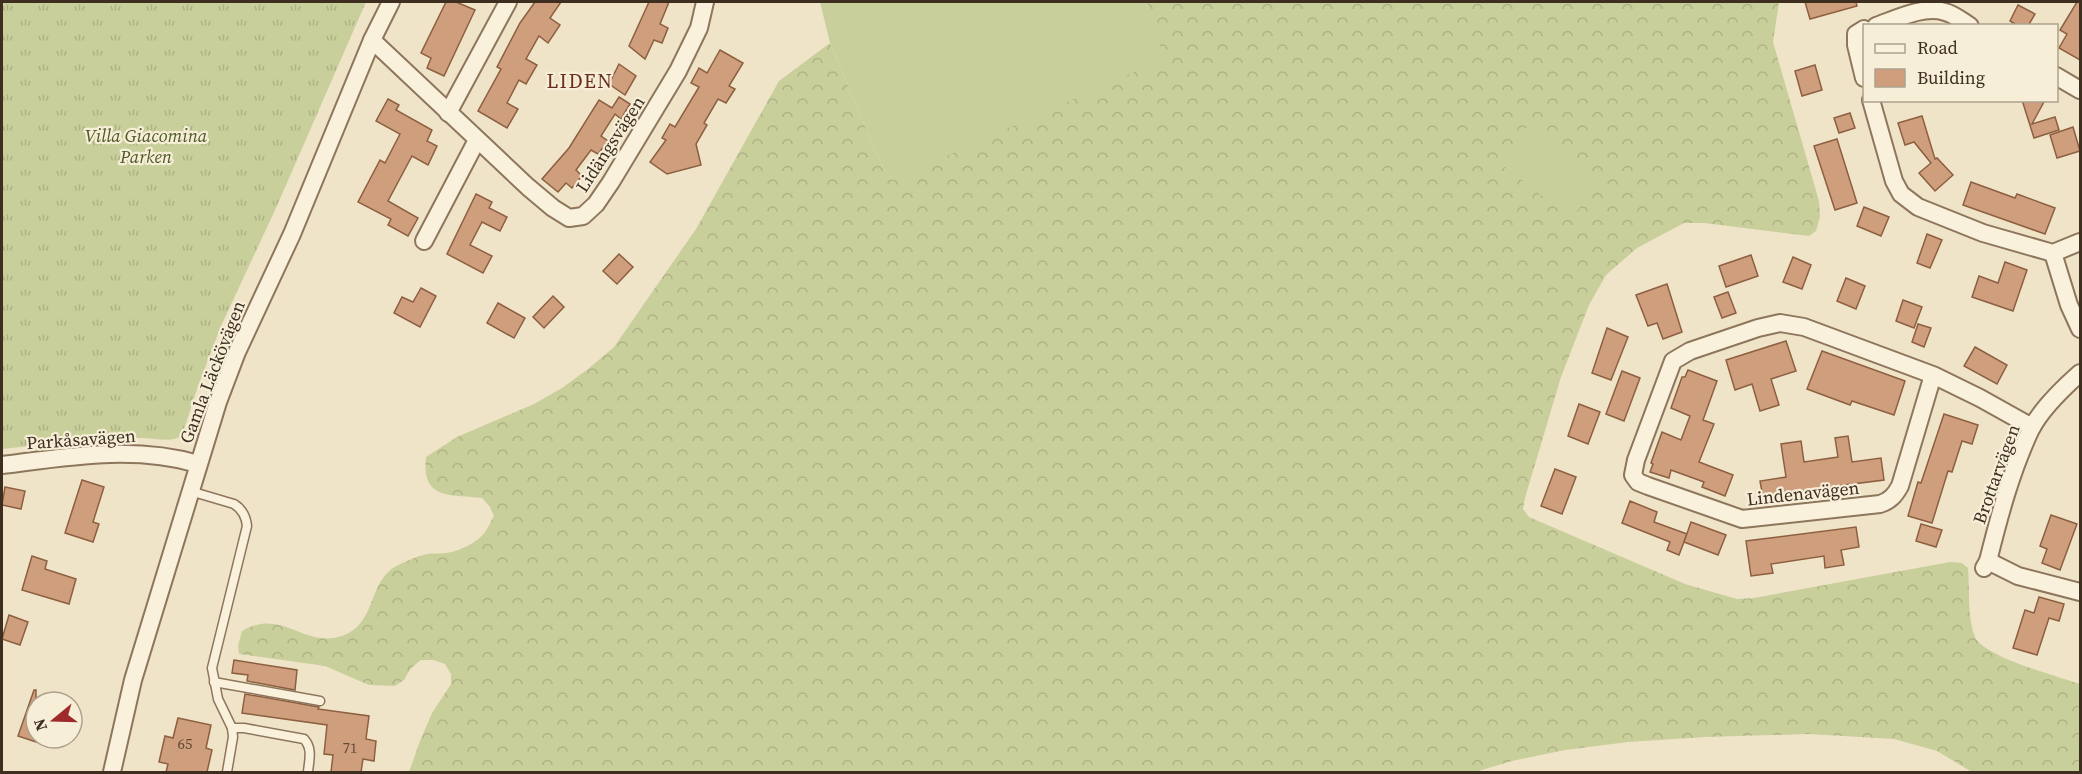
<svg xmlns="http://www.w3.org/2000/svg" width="2082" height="774" viewBox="0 0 2082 774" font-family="'Source Serif 4',serif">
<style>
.grass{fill:url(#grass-tufts)}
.forest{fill:url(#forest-crowns)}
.pitch{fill:#c9cf9b}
.building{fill:#cf9f7d;stroke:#8d5f41;stroke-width:1.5}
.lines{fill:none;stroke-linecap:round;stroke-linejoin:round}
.service-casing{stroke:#8d765c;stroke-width:11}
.minor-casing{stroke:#8d765c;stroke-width:20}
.service{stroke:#faf1dc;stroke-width:8}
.minor{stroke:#faf1dc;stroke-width:16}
.labels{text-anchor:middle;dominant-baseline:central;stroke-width:4.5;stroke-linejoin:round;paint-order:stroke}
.number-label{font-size:15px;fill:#624a37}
.park-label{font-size:18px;font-style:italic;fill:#4d5a26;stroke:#f7eed8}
.street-label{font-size:18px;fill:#3d2e20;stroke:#f7eed8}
.neighbourhood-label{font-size:20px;letter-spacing:1.5px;fill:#6b2e1e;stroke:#f7eed8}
</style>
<defs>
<pattern id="grass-tufts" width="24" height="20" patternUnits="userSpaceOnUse" patternTransform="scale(1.5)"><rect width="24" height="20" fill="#c9cf9b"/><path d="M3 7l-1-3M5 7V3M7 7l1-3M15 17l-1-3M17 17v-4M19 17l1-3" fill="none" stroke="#aeb285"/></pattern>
<pattern id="forest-crowns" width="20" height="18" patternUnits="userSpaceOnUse" patternTransform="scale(1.5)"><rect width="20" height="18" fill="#c9cf9b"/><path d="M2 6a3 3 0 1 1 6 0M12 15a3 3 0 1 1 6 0" fill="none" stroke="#aeb285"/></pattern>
</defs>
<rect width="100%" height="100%" fill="#f0e4c8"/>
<path class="grass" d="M2,2H366L276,208L221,326L197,389L182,436C170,443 154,438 141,438C94,437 48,444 2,449Z"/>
<path class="forest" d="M1146,2H1779L1773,42L1819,201L1820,217L1816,231L1809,236L1704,223H1684L1637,248L1606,275L1589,305L1561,377L1525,498L1523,509L1529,517L1685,584L1737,599L1754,598L1950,562L1962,563L1968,568C1970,590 1967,617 1975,637C1984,657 2059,677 2080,684V772H1972L1937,751L1894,739L1808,734L1706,737L1628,742L1565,750L1512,761L1475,772H409L420,741L432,713L451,684V674L445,664L433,660H421L411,668L404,680L395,686L369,685L325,666L239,654L238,646L242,631C281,608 302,646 338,637C376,628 367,586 393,568C403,562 415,557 427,554C433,553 439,554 445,553C458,552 477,543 485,532C488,528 491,521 494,516L490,507L482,498C451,494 421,501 426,457L457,437L534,404L562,388L588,369L614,347L696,229L779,81L830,43L883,168L893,180L1148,6Z"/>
<g class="pitch">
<polygon points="820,2 1146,2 1160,45 1159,61 893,180 883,168 830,43"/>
<polygon points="1529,125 1600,182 1571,219 1500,163"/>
</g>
<g class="building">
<polygon points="446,2 456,2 475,10 444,76 427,68 431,58 421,53"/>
<polygon points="535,2 561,2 550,18 560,25 548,43 539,36 526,59 537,65 526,84 519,80 507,103 518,109 507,128 478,111 501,69 497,67 520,23"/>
<polygon points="649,2 669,2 660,24 668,28 662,43 654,40 645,59 629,46"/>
<polygon points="1805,2 1856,2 1857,6 1810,19"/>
<polygon points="2077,2 2080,2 2080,60 2059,48 2067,34 2060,30"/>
<polygon points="2018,5 2035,14 2028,26 2018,26 2010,21"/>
<polygon points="720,50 743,63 729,86 735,89 726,103 718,99 704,123 707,125 696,144 701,165 667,174 650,162 666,140 662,138 670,124 675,127 699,87 691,83 699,68 707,73"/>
<polygon points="619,64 636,76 625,95 609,84"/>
<polygon points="1815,65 1822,90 1802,96 1795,71"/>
<polygon points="619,97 630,104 621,119 615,114 601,136 608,141 598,154 591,150 576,170 582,176 572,188 566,183 558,192 542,179 569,148 599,100 612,108"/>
<polygon points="388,99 399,105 396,110 432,130 427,141 437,146 428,165 412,156 388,201 418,218 408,236 388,225 391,219 358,202 380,160 385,163 400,134 376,121"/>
<polygon points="2022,100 2045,100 2032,124 2055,117 2059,130 2034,138"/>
<polygon points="1850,113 1855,128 1839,133 1834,118"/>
<polygon points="1922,116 1935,159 1937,158 1953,175 1935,191 1919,173 1931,163 1914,142 1905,145 1898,123"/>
<polygon points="2073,127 2080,151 2057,158 2050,135"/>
<polygon points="1837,139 1857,203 1835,210 1814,146"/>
<polygon points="1971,182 2015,198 2017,194 2055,208 2045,234 1963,205"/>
<polygon points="476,194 492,202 489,208 507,217 500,231 482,222 470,245 492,256 483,273 447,254"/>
<polygon points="1864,207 1889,217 1881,236 1857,226"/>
<polygon points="1927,234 1942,240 1930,268 1917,263"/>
<polygon points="619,254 633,267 617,284 603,271"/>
<polygon points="1751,255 1758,276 1726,287 1719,266"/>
<polygon points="1793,257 1811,265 1802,289 1783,282"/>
<polygon points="2005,262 2027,270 2013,311 1972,297 1979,276 1998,283"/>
<polygon points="1846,278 1865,286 1856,309 1837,301"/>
<polygon points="1667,284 1682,332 1663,339 1657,323 1648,326 1636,295"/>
<polygon points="421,288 436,296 420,327 394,313 402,297 413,302"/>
<polygon points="1728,292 1736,313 1722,318 1714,297"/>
<polygon points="553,296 564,307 544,328 533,317"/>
<polygon points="1903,300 1922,307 1914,328 1896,321"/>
<polygon points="498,303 525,318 514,338 487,323"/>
<polygon points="1918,324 1931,328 1924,347 1912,342"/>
<polygon points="1607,328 1628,337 1611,380 1592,373"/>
<polygon points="1786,341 1796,371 1771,379 1779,405 1760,411 1752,384 1735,390 1726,360"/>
<polygon points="1975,347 2007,365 1997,384 1964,366"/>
<polygon points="1822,351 1905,381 1894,415 1852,401 1850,405 1807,389"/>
<polygon points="1688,370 1717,381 1703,420 1714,424 1699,462 1733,475 1725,496 1702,487 1704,482 1671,470 1669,478 1650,472 1653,464 1651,463 1662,432 1681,440 1690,416 1671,408 1682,377 1685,377"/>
<polygon points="1622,371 1640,378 1624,421 1606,414"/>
<polygon points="1579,404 1600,412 1588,444 1568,436"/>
<polygon points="1944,414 1978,425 1972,444 1962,441 1952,472 1948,471 1932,523 1908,516 1918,482 1921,483"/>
<polygon points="1848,436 1852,462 1881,458 1884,480 1837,486 1838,492 1764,503 1760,481 1786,477 1781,444 1801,441 1804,462 1838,457 1835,438"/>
<polygon points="1555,469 1576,477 1562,514 1541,506"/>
<polygon points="82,480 104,487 93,522 99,524 93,542 65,533"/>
<polygon points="5,487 25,491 21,509 2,505"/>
<polygon points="1630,501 1657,512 1654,522 1687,534 1679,555 1667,550 1670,542 1622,523"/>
<polygon points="2051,515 2077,524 2060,570 2042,563 2047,549 2040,546"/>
<polygon points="1691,522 1726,535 1718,555 1684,542"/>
<polygon points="1921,524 1942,530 1936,547 1916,541"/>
<polygon points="1856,527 1859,547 1841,550 1844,565 1825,568 1824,556 1771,564 1773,573 1751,576 1746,541"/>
<polygon points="32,556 47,561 45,569 76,579 69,604 22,590"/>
<polygon points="2039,597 2064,604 2059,621 2049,618 2037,655 2013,648 2025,610 2034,613"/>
<polygon points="9,615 28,622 20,645 2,639"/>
<polygon points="234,660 297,670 295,690 247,681 248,675 232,673"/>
<polygon points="34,690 36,690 36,742 18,736"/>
<polygon points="245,694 319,707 318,709 369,716 366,739 376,741 374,761 363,759 361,772 331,772 333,755 324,754 327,725 242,713"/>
<polygon points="178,718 211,725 206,748 212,750 207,772 166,772 168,764 159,762 165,736 173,738"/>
</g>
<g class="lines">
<g class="service-casing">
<g id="service">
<path d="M190,491L234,504C242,509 246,516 247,526L212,668L218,699L232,728L233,737L227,772"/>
<polyline points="214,682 320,701"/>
<path d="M232,728H244L304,739C313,749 309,760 308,772"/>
</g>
</g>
<g class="minor-casing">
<g id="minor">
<path d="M1876,26C1896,19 1924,5 1945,12C1954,14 1962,21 1970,26"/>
<polyline points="1864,29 1856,34 1856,45 1864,78"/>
<polyline points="372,40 528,187 553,208 569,218 583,216 596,204 611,182 678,71 699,28 705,2"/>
<polyline points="2056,76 2080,90"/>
<polyline points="1871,100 1894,181 1901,194 1918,207 1983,233 2053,253 2080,242"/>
<polyline points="448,113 508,2"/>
<polyline points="424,241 477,140"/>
<polyline points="2053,253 2069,305 2080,329"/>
<path d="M1933,375L1900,486C1895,495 1890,501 1880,504L1742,519L1648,486L1638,482L1633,475L1636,460L1673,361L1690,351L1758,328L1780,323L1804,327L1933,375L1980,398L2032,427"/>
<path d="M2,465C67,457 133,445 198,464"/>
<polyline points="1988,561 2018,576 2080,592"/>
<path d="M1984,568L1988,561C1999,517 2011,471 2031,429C2042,408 2063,388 2080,373"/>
<polyline points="112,772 133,680 218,402 237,352 292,234 372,40 391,2"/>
</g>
</g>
<use href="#service" class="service"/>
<use href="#minor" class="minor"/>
</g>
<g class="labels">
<g class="number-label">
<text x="185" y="743">65</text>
<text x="350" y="747">71</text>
</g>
<g class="park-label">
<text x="146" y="135">Villa Giacomina<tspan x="146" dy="21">Parken</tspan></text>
</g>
<g class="street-label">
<text transform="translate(610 144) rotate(-57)">Lidängsvägen</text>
<text transform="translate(212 372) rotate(-69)">Gamla Läckövägen</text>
<text transform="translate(81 439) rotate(-4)">Parkåsavägen</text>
<text transform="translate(1996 474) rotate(-70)">Brottarvägen</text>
<text transform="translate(1803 493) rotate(-6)">Lindenavägen</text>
</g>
<g class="neighbourhood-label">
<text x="580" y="81">LIDEN</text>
</g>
</g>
<rect width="2082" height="774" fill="none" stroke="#3d2e20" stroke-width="6"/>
<rect x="1863" y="24" width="195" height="78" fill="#f7eed8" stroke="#ada18e" stroke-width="1.5"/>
<rect x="1875" y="44" width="30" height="9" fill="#faf1dc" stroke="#ada18e" stroke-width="1.5"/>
<text x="1917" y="54" font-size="18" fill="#3d2e20">Road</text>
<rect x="1875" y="69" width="30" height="18" fill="#cf9f7d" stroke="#ada18e" stroke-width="1.5"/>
<text x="1917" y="84" font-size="18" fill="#3d2e20">Building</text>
<g transform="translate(54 720) rotate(251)"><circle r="28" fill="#f7eed8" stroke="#ada18e" stroke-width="1.5"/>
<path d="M0-4.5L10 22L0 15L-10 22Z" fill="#9e2a2b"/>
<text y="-9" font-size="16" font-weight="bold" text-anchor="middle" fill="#3d2e20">N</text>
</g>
</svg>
